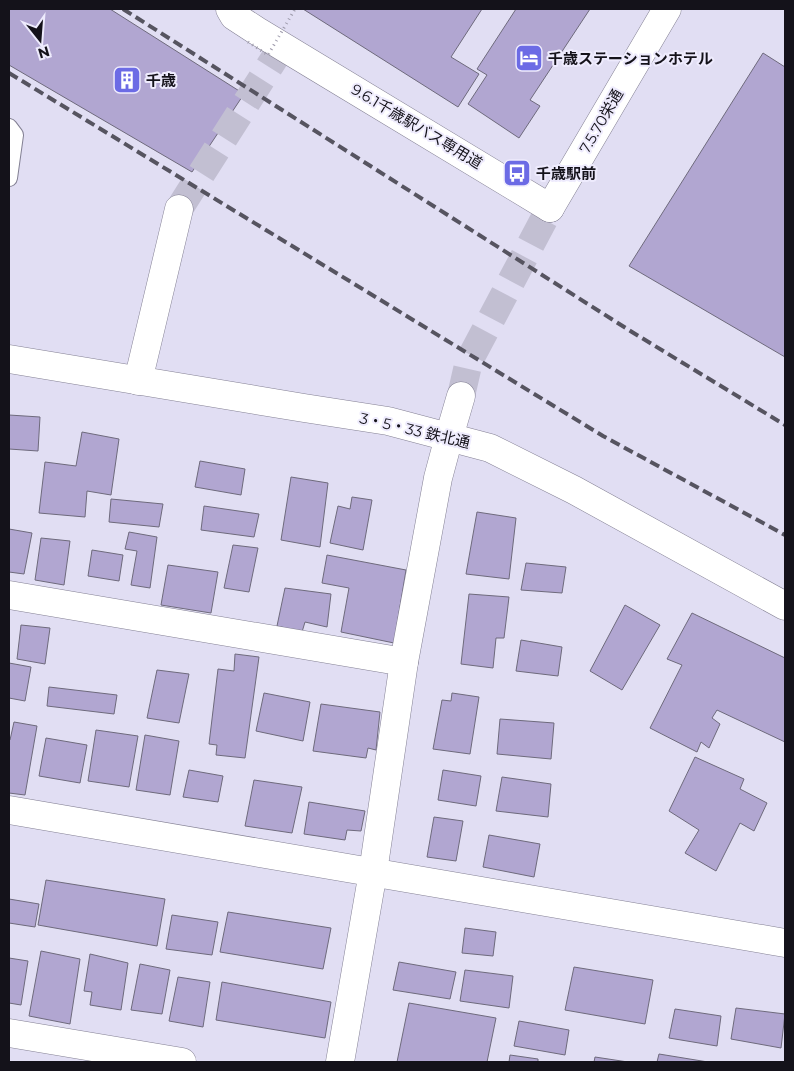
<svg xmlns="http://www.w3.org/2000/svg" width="794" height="1071" viewBox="0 0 794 1071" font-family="Montserrat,'Noto Sans JP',sans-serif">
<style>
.building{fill:#b1a6d1;stroke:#6e6a7c}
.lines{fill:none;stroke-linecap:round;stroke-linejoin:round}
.minor-tunnel{stroke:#c2bfd2;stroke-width:28;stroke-dasharray:28 14;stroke-linecap:butt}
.tertiary-tunnel{stroke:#c2bfd2;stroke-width:28;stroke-dasharray:28 14;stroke-linecap:butt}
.service-casing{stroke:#848194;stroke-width:18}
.minor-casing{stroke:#848194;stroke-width:29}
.tertiary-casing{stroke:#848194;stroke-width:29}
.service{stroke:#fff;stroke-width:16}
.minor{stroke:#fff;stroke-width:28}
.tertiary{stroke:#fff;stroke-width:28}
.rail{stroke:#565460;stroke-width:4;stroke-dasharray:10 5;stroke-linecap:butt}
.path-bridge{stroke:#9d9aab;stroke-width:3;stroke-dasharray:1 4;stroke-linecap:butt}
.labels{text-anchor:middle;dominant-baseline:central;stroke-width:4;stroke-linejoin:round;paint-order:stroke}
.poi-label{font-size:15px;font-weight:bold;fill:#14121a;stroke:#eeebfd;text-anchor:start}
.street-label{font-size:15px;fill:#14121a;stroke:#eeebfd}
</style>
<rect width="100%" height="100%" fill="#e1def3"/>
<g class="building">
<polygon points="9,9 110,9 244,94 192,172 9,65"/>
<polygon points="303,9 482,9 451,57 479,74 458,107"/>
<polygon points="516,9 590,9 530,100 540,106 519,138 468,104 487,75 477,69"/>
<polygon points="763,53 785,67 785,357 629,266"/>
<polygon points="9,415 40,417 38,451 9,449"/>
<polygon points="82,432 119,439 111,495 87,491 85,517 39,513 45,462 76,466"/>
<polygon points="200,461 245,469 241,495 195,487"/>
<polygon points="291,477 328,483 320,547 281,540"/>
<polygon points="352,497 372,500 363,550 330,543 338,506 350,509"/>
<polygon points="111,499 163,504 159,527 109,522"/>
<polygon points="204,506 259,514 254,537 201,530"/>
<polygon points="477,512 516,518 509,579 466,574"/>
<polygon points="9,529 32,533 24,574 9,572"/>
<polygon points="129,532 157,537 150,588 131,585 137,551 125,549"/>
<polygon points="41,538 70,541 64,585 35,580"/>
<polygon points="233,545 258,548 249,592 224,588"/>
<polygon points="92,550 123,555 119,581 88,576"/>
<polygon points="327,555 406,570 394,643 341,632 349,588 322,583"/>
<polygon points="526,563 566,567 562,593 521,590"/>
<polygon points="168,565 218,572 211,613 161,605"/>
<polygon points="285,588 331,594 327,627 305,622 302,632 277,626"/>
<polygon points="469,594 509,597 504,638 496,638 493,668 461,664"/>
<polygon points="625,605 660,625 622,690 590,671"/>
<polygon points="692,613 785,658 785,742 717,710 712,718 720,724 709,748 701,742 697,752 650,728 682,665 667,659"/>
<polygon points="21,625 50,628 45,664 17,659"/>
<polygon points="521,640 562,647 558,676 516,671"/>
<polygon points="235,654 259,657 245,758 216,755 217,745 209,744 218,669 234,671"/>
<polygon points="9,663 31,667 25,701 9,698"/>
<polygon points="157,670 189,674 179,723 147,718"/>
<polygon points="49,687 117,695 114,714 47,706"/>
<polygon points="264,693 310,702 303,741 256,731"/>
<polygon points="452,693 479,697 470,754 433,749 442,700 451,701"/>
<polygon points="321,704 380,712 376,750 368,748 366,758 313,751"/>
<polygon points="500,719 554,723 551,759 497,754"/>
<polygon points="14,722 37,726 25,795 9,793 9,740 10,740"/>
<polygon points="96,730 138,736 129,787 88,781"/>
<polygon points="145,735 179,741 170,795 136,790"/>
<polygon points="46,738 87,745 80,783 39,776"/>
<polygon points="695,757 744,779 740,789 767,803 754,831 740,823 716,871 685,853 699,830 669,811"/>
<polygon points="189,770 223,776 218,802 183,797"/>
<polygon points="443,770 481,776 476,806 438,800"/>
<polygon points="502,777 551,784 548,817 496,811"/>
<polygon points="254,780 302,787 292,833 245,826"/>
<polygon points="309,802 365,811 361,831 347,830 345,840 304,834"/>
<polygon points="434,817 463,821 456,861 427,857"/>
<polygon points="489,835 540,844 534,877 483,867"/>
<polygon points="46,880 165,899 157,946 38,925"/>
<polygon points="9,899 39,904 35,927 9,923"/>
<polygon points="228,912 331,928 323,969 220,952"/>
<polygon points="172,915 218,922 212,955 166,949"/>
<polygon points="465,928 496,932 493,956 462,953"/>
<polygon points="41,951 80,959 70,1024 29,1016"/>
<polygon points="90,954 128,963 121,1010 90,1005 92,992 84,991"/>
<polygon points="9,958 28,961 21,1005 9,1003"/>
<polygon points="399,962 456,972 450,999 393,990"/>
<polygon points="140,964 170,970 162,1014 131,1010"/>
<polygon points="574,967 653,980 645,1024 565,1010"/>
<polygon points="465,970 513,976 509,1008 460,1001"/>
<polygon points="178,977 210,982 203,1027 169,1021"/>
<polygon points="222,982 331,1002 325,1038 216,1020"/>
<polygon points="409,1003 496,1018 487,1062 397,1062"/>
<polygon points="736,1008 785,1014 781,1048 731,1039"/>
<polygon points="675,1009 721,1016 717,1046 669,1038"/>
<polygon points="519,1021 569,1030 565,1055 514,1046"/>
<polygon points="659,1054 708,1062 657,1062"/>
<polygon points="510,1055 538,1059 538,1062 509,1062"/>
<polygon points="595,1057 628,1062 594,1062"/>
</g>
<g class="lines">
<polyline class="minor-tunnel" points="179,209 283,45"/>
<polyline class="tertiary-tunnel" points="461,396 469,361 550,208"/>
<g class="service-casing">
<polyline id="service" points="9,127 15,135 9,178"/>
</g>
<g class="minor-casing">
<g id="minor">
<polyline points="230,9 234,16 257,31 550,208"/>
<polyline points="138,381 179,209"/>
<polyline points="9,595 404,662"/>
<polyline points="9,810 785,943"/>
<polyline points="9,1033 182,1062"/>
<polyline points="340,1062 373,872 404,662 438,478 449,437"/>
</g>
</g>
<g class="tertiary-casing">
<g id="tertiary">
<polyline points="550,208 667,9"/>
<polyline points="9,359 304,408 388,421 490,448 574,490 785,606"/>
<polyline points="449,437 461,396"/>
</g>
</g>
<use href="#service" class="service"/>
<use href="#minor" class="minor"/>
<use href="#tertiary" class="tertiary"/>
<g class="rail">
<polyline points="123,9 632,332 785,425"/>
<polyline points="9,73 603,436 785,535"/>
</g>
<polyline class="path-bridge" points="248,42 268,55 295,9"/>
</g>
<defs>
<g id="hotel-square" transform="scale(1.4375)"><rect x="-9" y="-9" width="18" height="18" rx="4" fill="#6c6be5" stroke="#eeebfd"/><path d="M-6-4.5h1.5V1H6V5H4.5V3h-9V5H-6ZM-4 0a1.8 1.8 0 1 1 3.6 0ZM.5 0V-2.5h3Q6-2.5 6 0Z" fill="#fff"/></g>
<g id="building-square" transform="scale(1.4375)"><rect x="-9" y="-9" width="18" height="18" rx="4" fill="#6c6be5" stroke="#eeebfd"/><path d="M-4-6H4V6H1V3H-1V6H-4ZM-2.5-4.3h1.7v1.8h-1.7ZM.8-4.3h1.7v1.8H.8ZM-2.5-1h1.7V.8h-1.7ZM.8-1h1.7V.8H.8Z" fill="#fff"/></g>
<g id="bus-square" transform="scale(1.4375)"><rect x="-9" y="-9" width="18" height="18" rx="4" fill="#6c6be5" stroke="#eeebfd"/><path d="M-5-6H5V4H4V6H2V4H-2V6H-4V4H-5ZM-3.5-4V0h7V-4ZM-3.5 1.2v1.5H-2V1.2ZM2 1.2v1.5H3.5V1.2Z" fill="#fff"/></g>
</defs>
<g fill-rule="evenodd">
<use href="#hotel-square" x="529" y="58"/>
<use href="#building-square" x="127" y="80"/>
<use href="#bus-square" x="517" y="173"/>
</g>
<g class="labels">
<g class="poi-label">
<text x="548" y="58">千歳ステーションホテル</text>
<text x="146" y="80">千歳</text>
<text x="536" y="173">千歳駅前</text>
</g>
<g class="street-label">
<text transform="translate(601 121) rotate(-60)">7.5.70栄通</text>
<text transform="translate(417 126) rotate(31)">9.6.1千歳駅バス専用道</text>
<text transform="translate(415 430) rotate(13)">3・5・33 鉄北通</text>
</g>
</g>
<rect width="794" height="1071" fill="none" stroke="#14121a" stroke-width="20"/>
<g transform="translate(40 40) rotate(163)" stroke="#eeebfd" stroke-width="4" paint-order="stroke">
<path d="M0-4L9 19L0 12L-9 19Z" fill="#14121a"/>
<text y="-8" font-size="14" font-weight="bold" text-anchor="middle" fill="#14121a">N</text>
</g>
</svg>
